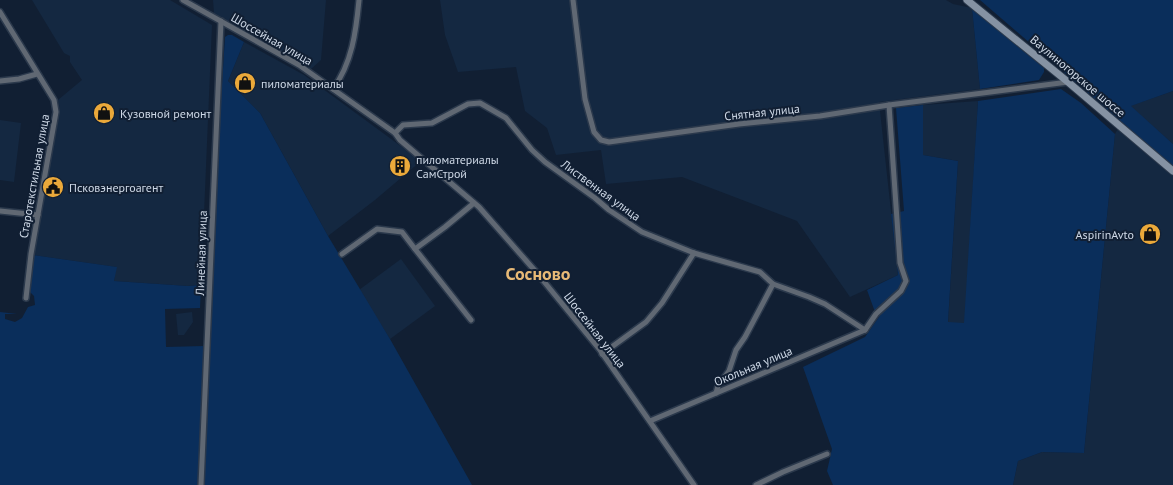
<svg xmlns="http://www.w3.org/2000/svg" width="1173" height="485" viewBox="0 0 1173 485" font-family="'PT Sans',sans-serif">
<style>
.built{fill:#142841}
.green{fill:#0a2e5b}
.lines{fill:none;stroke-linecap:round;stroke-linejoin:round}
.street-casing{stroke:#2b394c;stroke-width:8}
.secondary-casing{stroke:#2b394c;stroke-width:9}
.street{stroke:#606873;stroke-width:5}
.secondary{stroke:#8592a3;stroke-width:7}
.labels{text-anchor:middle;dominant-baseline:central;stroke-width:4;stroke-linejoin:round;paint-order:stroke}
.street-label{font-size:12px;fill:#ced8e6;stroke:#111f33}
.poi-label{font-size:12px;fill:#ced8e6;stroke:#111f33;text-anchor:start}
.district-label{font-size:18px;font-weight:bold;fill:#e7b976;stroke:#111f33}
</style>
<rect width="100%" height="100%" fill="#111f33"/>
<g class="built">
<polygon points="32,0 170,0 212,25 201,285 188,286 114,281 116,267 33,255 60,111 58,100 82,80 70,62 70,56 64,53"/>
<polygon points="213,0 326,0 321,60 311,69 214,13"/>
<polygon points="440,0 946,0 953,4 972,8 980,89 879,102 898,275 850,297 797,221 682,177 606,184 601,150 556,155 547,128 525,111 516,67 458,72 445,35"/>
<polygon points="244,42 304,75 421,161 375,200 328,236 260,113 228,81"/>
<polygon points="1173,91 1173,144 1130,106"/>
<polygon points="978,101 965,323 948,323 958,161 923,155 923,105"/>
<polygon points="0,120 21,123 14,182 0,180"/>
<polygon points="1122,121 1173,166 1173,485 1013,485 1018,461 1042,452 1084,453 1115,134"/>
<polygon points="401,259 435,306 390,339 359,290"/>
<polygon points="192,312 193,322 184,335 178,335 176,314"/>
</g>
<g class="green">
<polygon points="980,0 1173,0 1173,91 1131,106 1173,144 1173,166"/>
<polygon points="972,8 1044,68 1044,72 1039,80 980,89"/>
<polygon points="228,35 232,35 244,42 228,81 260,113 328,236 390,339 472,485 203,485 219,132 225,37"/>
<polygon points="1061,89 1081,103 1115,134 1084,453 1042,452 1018,461 1013,485 833,485 827,471 832,449 803,367 865,337 881,314 875,312 867,290 898,275 891,214 904,211 896,108 923,105 923,155 958,161 948,322 964,323 978,101"/>
<polygon points="33,255 117,267 114,281 188,286 201,285 200,308 165,309 166,347 204,346 198,485 0,485 0,312 17,314 5,314 5,319 15,322 22,318 28,307 35,305 34,296 30,292"/>
</g>
<g class="lines">
<g class="street-casing">
<g id="street">
<polyline points="183,0 299,65 395,133 400,140 479,207 537,273 600,350 694,485"/>
<polyline points="573,0 585,99 594,132 601,140 609,142 739,124 820,116 889,105 1068,82"/>
<polyline points="0,12 54,100 56,112 31,254 26,298"/>
<polyline points="0,81 19,79 37,74"/>
<path d="M333,89C352,63 356,32 359,0"/>
<polyline points="395,133 403,125 432,123 468,104 480,103 506,118 532,150 545,162 595,198 609,210 642,232 694,253 760,272 773,284 809,297 825,304 865,330"/>
<polyline points="0,211 38,215"/>
<polyline points="342,254 377,229 402,232 415,249"/>
<polyline points="471,320 415,249 445,227 474,203"/>
<polyline points="602,354 646,322 662,303 694,253"/>
<polyline points="716,393 718,386 729,371 736,350 745,337 773,284"/>
<polyline points="650,421 865,330 876,314 901,291 906,281 900,263 889,105"/>
<polyline points="201,485 221,21"/>
<polyline points="756,485 783,472 827,454"/>
</g>
</g>
<g class="secondary-casing">
<polyline id="secondary" points="967,0 1068,82 1173,171"/>
</g>
<use href="#street" class="street"/>
<use href="#secondary" class="secondary"/>
</g>
<defs>
<g id="shop-disc" transform="scale(1.125)"><circle r="9.5" fill="#eba93a" stroke="#111f33"/><path d="M-5-2.5h2.3a2.7 3.5 0 0 1 5.4 0H5L5.5 6h-11ZM-1.5-2.5h3a1.5 2.3 0 0 0-3 0Z" fill="#111"/></g>
<g id="building-disc" transform="scale(1.125)"><circle r="9.5" fill="#eba93a" stroke="#111f33"/><path d="M-4-6H4V6H1V3H-1V6H-4ZM-2.5-4.3h1.7v1.8h-1.7ZM.8-4.3h1.7v1.8H.8ZM-2.5-1h1.7V.8h-1.7ZM.8-1h1.7V.8H.8Z" fill="#111"/></g>
<g id="civic-disc" transform="scale(1.125)"><circle r="9.5" fill="#eba93a" stroke="#111f33"/><path d="M-.6-6.5H3V-4.5H.6V-3L4-1V1h2V6H-6V1h2V-1L-.6-3ZM-1.2 2.5V6h2.4V2.5Z" fill="#111"/></g>
</defs>
<g fill-rule="evenodd">
<use href="#shop-disc" x="245" y="83"/>
<use href="#shop-disc" x="104" y="113"/>
<use href="#building-disc" x="400" y="166"/>
<use href="#civic-disc" x="53" y="187"/>
<use href="#shop-disc" x="1150" y="234"/>
</g>
<g class="labels">
<g class="street-label">
<text transform="translate(272 39) rotate(30)">Шоссейная улица</text>
<text transform="translate(1078 76) rotate(40)">Ваулиногорское шоссе</text>
<text transform="translate(762 112) rotate(-6)">Снятная улица</text>
<text transform="translate(34 176) rotate(-80)">Старотекстильная улица</text>
<text transform="translate(601 190) rotate(36)">Лиственная улица</text>
<text transform="translate(201 253) rotate(-88)">Линейная улица</text>
<text transform="translate(595 330) rotate(52)">Шоссейная улица</text>
<text transform="translate(753 366) rotate(-23)">Окольная улица</text>
</g>
<g class="poi-label">
<text x="261" y="83">пиломатериалы</text>
<text x="120" y="113">Кузовной ремонт</text>
<text x="416" y="159">пиломатериалы<tspan x="416" dy="14">СамСтрой</tspan></text>
<text x="69" y="187">Псковэнергоагент</text>
<text x="1134" y="234" text-anchor="end">AspirinAvto</text>
</g>
<g class="district-label">
<text x="538" y="273">Сосново</text>
</g>
</g>
</svg>
